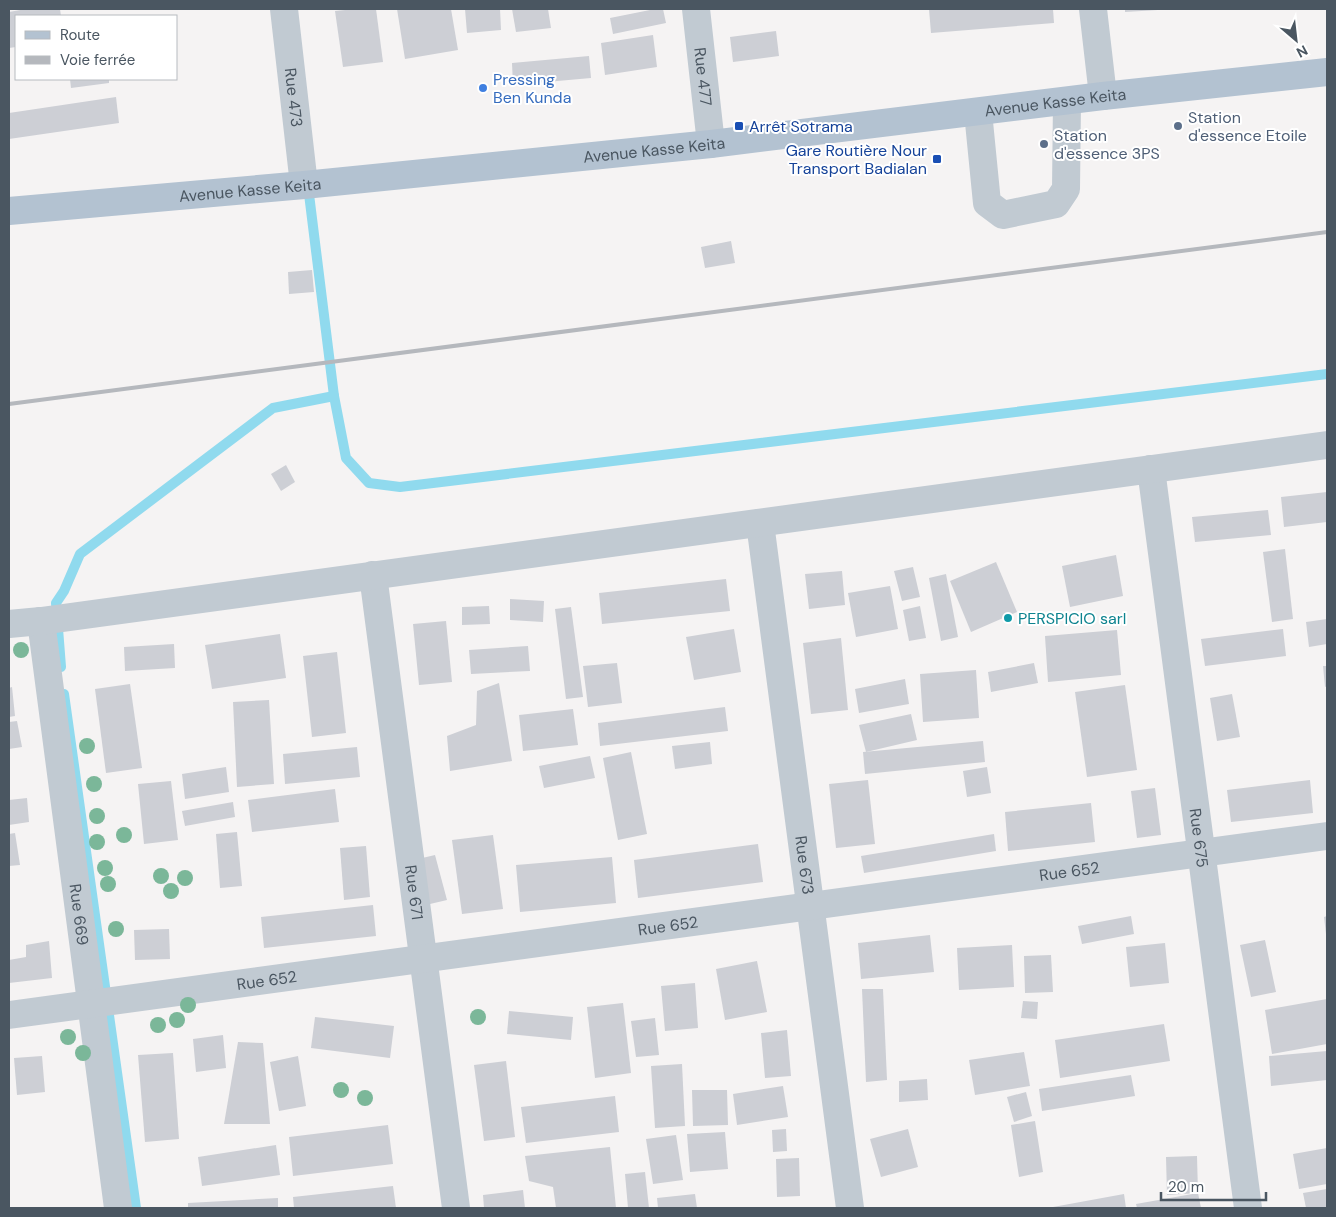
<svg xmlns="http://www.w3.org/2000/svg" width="1336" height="1217" viewBox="0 0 1336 1217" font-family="'DM Sans',sans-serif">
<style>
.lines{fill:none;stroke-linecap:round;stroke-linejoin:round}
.stream{stroke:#90daee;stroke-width:10}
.building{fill:#cdcfd5}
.minor{stroke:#c1cad2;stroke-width:28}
.major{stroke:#b3c2d1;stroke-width:28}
.rail{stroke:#b5b8bd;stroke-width:4}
.tree{fill:#7bb799}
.shop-dot{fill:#3f7fe0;stroke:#fff;stroke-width:2}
.transit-dot{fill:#1a4fb4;stroke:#fff;stroke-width:2}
.service-dot{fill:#5c6f8a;stroke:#fff;stroke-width:2}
.culture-dot{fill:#0f9aa8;stroke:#fff;stroke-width:2}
.labels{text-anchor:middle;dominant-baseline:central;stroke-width:4;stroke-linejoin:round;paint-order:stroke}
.street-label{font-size:16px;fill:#4a5661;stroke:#fff}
.shop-label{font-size:16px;fill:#366cbe;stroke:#fff;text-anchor:start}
.service-label{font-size:16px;fill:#4e5e75;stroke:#fff;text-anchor:start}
.transit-label{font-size:16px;fill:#164399;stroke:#fff;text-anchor:start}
.culture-label{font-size:16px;fill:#0d838f;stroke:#fff;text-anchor:start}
</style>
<rect width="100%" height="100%" fill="#f5f3f3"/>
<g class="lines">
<g class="stream">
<polyline points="308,186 334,396 346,458 369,483 400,487 1327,374"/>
<polyline points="61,667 56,603 64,591 80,554 273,408 334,396"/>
<polyline points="64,694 136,1208"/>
</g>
</g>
<g class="building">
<polygon points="26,9 60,9 61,16 16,16 16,47 9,48 9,12"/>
<polygon points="355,9 376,9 383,62 343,67 335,11"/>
<polygon points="397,9 451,9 458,50 405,59"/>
<polygon points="465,9 500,9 501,30 467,33"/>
<polygon points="512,9 548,9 551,28 516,32"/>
<polygon points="655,9 663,9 666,23 613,34 610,18"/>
<polygon points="929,9 1053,9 1054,23 931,33"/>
<polygon points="1125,9 1158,9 1158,10 1125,12"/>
<polygon points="776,31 779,56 733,62 730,37"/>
<polygon points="653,35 657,67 605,75 601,43"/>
<polygon points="589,56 591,78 513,85 512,63"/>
<polygon points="70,79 109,79 109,83 71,88"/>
<polygon points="116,97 119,123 9,139 9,113"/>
<polygon points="731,241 735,263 705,268 701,247"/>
<polygon points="312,270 314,292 289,294 288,272"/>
<polygon points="286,465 295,482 281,491 271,474"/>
<polygon points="1327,492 1327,522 1284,527 1281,497"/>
<polygon points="1268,510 1271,535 1195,542 1192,517"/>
<polygon points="1285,549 1293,619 1272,622 1263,552"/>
<polygon points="1116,555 1123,596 1070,607 1062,566"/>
<polygon points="996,562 1017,612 971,632 950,581"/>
<polygon points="913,567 920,597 902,601 894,571"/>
<polygon points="842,571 845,605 809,609 805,574"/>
<polygon points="946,574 958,637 941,641 929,578"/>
<polygon points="726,579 730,611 602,624 599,593"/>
<polygon points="890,586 898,629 856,637 848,593"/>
<polygon points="510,599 544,601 543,622 510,620"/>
<polygon points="489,606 490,624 462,625 462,607"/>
<polygon points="920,606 926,638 909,641 903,610"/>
<polygon points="571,607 583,697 566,699 555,609"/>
<polygon points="1327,619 1327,644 1309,647 1306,622"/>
<polygon points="446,621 452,682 419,685 413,624"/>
<polygon points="734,629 741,672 694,680 686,637"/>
<polygon points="1283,629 1286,656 1205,666 1201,639"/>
<polygon points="1117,630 1121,675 1048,682 1045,636"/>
<polygon points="280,634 286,678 212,689 205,645"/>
<polygon points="841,638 848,710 811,714 803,643"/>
<polygon points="174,644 175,668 125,671 124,647"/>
<polygon points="528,646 530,671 471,674 469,650"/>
<polygon points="337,652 346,733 312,737 303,656"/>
<polygon points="617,663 622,703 588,707 583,666"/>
<polygon points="1034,663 1038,683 991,692 988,672"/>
<polygon points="1323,666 1327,666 1327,686 1325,687"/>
<polygon points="976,670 979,718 923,722 920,674"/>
<polygon points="905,679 909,704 859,713 855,689"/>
<polygon points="499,683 512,761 450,771 447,736 476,725 477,691"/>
<polygon points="130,684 142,768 106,773 95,689"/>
<polygon points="1125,685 1137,770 1087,777 1075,692"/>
<polygon points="12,687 15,716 9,717 9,688"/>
<polygon points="1232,694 1240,737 1217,741 1210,698"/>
<polygon points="269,700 274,784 237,787 233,702"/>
<polygon points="725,707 728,731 600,746 598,723"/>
<polygon points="573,709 578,745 523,751 519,715"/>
<polygon points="911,714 917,740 866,752 859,725"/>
<polygon points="17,721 22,747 9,749 9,722"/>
<polygon points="983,741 985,762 865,774 863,752"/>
<polygon points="710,742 712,764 675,769 672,746"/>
<polygon points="357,747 360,777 285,784 283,754"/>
<polygon points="631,752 647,834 618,840 603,758"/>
<polygon points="590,756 595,778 544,788 539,766"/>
<polygon points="226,767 229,792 185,799 182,774"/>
<polygon points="987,767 991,793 967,797 963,771"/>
<polygon points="868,780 875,844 836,848 829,784"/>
<polygon points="1310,780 1313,813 1231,822 1227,790"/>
<polygon points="171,781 178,840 144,844 138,784"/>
<polygon points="1155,788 1161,835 1137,838 1131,791"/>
<polygon points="335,789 339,822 252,832 248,800"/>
<polygon points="27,798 29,822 9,825 9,800"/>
<polygon points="233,802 235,817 185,826 182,811"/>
<polygon points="1091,803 1095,842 1008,851 1005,812"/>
<polygon points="237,832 242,886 220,888 216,834"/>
<polygon points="15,833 20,865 9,866 9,834"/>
<polygon points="994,834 996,851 864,873 861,856"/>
<polygon points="493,835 503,909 462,914 452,840"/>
<polygon points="758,844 763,882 638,898 634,860"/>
<polygon points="366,846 370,897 344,900 340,848"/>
<polygon points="435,855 447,900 430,904 418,859"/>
<polygon points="612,857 616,903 520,912 516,865"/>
<polygon points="373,905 376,936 264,948 261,917"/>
<polygon points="1131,916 1134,934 1082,944 1078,926"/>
<polygon points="1327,916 1327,934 1326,934 1324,917"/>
<polygon points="169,929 170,959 135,960 134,930"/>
<polygon points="930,935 934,972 861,979 858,943"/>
<polygon points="1265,940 1276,992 1251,997 1240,945"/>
<polygon points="49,941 52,978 9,983 9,960 26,957 26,945"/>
<polygon points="1165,943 1169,983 1130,987 1126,947"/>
<polygon points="1012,945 1014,987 959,990 957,948"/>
<polygon points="1051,955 1053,992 1025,993 1024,956"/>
<polygon points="757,961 767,1012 725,1020 716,969"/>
<polygon points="695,983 698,1028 665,1031 661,986"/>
<polygon points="862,989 883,989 887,1080 866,1082"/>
<polygon points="1327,999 1327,1044 1272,1054 1265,1010"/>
<polygon points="1023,1001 1038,1002 1037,1019 1021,1018"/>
<polygon points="623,1003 631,1073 595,1078 587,1007"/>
<polygon points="509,1011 573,1017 571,1040 507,1034"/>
<polygon points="315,1017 394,1026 390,1058 311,1048"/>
<polygon points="655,1018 659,1055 636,1057 631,1021"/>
<polygon points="1164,1024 1170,1061 1060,1078 1055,1040"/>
<polygon points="787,1030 791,1076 765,1078 761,1033"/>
<polygon points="223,1035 226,1068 196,1072 193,1039"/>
<polygon points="238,1042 263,1043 270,1124 224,1124"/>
<polygon points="1327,1051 1327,1080 1271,1086 1269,1056"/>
<polygon points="1024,1052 1030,1086 975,1095 969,1060"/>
<polygon points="173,1053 179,1139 145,1142 138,1055"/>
<polygon points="42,1056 45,1092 17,1095 14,1058"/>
<polygon points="298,1056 306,1106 279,1111 270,1062"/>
<polygon points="506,1061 515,1137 484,1141 474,1065"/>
<polygon points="682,1064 685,1126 655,1128 651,1066"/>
<polygon points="1131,1075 1135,1096 1042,1111 1039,1089"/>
<polygon points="927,1079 928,1100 899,1102 899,1081"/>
<polygon points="783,1086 788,1117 737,1125 733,1094"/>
<polygon points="692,1090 727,1090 728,1125 693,1126"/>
<polygon points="1026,1092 1032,1116 1014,1122 1007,1097"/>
<polygon points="615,1096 619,1132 526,1143 521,1107"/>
<polygon points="1035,1121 1043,1172 1019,1177 1011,1125"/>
<polygon points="388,1125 393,1164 293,1176 289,1137"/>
<polygon points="786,1129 787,1151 773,1152 772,1130"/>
<polygon points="908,1129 918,1167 881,1177 870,1139"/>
<polygon points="725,1132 728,1169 690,1172 687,1134"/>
<polygon points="676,1135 683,1180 653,1184 646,1139"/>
<polygon points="276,1145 280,1175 202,1186 198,1157"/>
<polygon points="610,1147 616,1208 556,1208 553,1187 529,1181 525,1156"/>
<polygon points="1327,1148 1327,1184 1299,1189 1293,1154"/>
<polygon points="1197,1156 1198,1193 1167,1195 1166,1157"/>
<polygon points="799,1158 800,1196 777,1197 776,1159"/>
<polygon points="645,1172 649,1208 628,1208 625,1174"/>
<polygon points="393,1186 396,1208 294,1208 293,1197"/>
<polygon points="1327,1189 1327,1208 1306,1208 1303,1193"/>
<polygon points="523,1190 525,1208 484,1208 483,1195"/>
<polygon points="1198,1193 1201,1208 1137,1208 1136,1204"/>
<polygon points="695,1194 697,1208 658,1208 657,1198"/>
<polygon points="1124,1194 1126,1208 1054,1208 1053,1207"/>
<polygon points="278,1198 278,1208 188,1208 188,1203"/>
</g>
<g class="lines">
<g class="minor">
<path id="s1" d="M284,9L304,185"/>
<path id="s2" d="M696,9L711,144"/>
<polyline points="1093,9 1103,96"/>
<polyline points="978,112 987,203 1003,215 1056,204 1066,189 1067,101"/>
<path id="s3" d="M1151,469L1248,1208"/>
<path id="s4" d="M760,523L850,1208"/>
<path id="s5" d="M373,575L456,1208"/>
<path id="s6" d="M41,621L118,1208"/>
<polyline points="9,624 41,621 1327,445"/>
<path id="s7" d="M9,1015L1327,836"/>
</g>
<path class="major" id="s8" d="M9,211L304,185L711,144L1103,96L1327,72"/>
<polyline class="rail" points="9,404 1327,232"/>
</g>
<g class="tree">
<circle cx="21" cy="650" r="8"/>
<circle cx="87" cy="746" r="8"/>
<circle cx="94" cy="784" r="8"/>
<circle cx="97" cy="816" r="8"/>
<circle cx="124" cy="835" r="8"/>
<circle cx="97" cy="842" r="8"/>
<circle cx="105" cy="868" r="8"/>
<circle cx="161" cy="876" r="8"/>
<circle cx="185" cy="878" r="8"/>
<circle cx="108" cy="884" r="8"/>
<circle cx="171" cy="891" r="8"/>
<circle cx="116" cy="929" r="8"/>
<circle cx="188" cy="1005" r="8"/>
<circle cx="478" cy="1017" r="8"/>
<circle cx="177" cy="1020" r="8"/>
<circle cx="158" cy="1025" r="8"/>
<circle cx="68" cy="1037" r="8"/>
<circle cx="83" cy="1053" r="8"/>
<circle cx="341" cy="1090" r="8"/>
<circle cx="365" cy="1098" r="8"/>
</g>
<circle class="shop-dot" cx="483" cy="88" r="5"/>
<g class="transit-dot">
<rect x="734" y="121" width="10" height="10" rx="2.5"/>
<rect x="932" y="154" width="10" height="10" rx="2.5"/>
</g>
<g class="service-dot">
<circle cx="1178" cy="126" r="5"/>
<circle cx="1044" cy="144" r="5"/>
</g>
<circle class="culture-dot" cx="1008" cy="618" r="5"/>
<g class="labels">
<g class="street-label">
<text stroke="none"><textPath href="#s2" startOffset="68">Rue 477</textPath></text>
<text stroke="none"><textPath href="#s1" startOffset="89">Rue 473</textPath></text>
<text stroke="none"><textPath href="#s8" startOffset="1052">Avenue Kasse Keita</textPath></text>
<text stroke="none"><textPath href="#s8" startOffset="648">Avenue Kasse Keita</textPath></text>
<text stroke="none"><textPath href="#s8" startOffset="242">Avenue Kasse Keita</textPath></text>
<text stroke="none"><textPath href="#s3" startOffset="372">Rue 675</textPath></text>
<text stroke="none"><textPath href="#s4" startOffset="345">Rue 673</textPath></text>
<text stroke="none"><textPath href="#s7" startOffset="1070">Rue 652</textPath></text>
<text stroke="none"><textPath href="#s5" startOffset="320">Rue 671</textPath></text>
<text stroke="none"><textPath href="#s6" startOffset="296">Rue 669</textPath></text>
<text stroke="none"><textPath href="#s7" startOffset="665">Rue 652</textPath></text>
<text stroke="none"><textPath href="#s7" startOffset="260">Rue 652</textPath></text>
</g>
<g class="shop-label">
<text x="493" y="79">Pressing<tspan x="493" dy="18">Ben Kunda</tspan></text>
</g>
<g class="service-label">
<text x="1188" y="117">Station<tspan x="1188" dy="18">d'essence Etoile</tspan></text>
<text x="1054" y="135">Station<tspan x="1054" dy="18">d'essence 3PS</tspan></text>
</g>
<g class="transit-label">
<text x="749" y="126">Arrêt Sotrama</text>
<text x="927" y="150" text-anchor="end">Gare Routière Nour<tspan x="927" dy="18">Transport Badialan</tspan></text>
</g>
<g class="culture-label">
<text x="1018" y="618">PERSPICIO sarl</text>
</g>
</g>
<rect width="1336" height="1217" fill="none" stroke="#4a5661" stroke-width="20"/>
<rect x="15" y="15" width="162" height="65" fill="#ffffff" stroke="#b7bbc0"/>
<rect x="25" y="31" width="25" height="8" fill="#b3c2d1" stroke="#b7bbc0"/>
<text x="60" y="40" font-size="15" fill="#4a5661">Route</text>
<rect x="25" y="56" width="25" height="8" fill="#b5b8bd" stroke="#b7bbc0"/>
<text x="60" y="65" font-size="15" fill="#4a5661">Voie ferrée</text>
<g transform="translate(1296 40) rotate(152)" stroke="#ffffff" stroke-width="4" paint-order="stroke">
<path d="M0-4L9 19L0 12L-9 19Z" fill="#4a5661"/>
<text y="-8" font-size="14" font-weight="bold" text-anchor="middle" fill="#4a5661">N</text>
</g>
<path d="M1161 1192v8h105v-8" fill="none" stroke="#4a5661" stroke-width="2.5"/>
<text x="1168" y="1192" font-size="15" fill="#4a5661" stroke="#ffffff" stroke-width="4" paint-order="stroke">20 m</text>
</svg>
